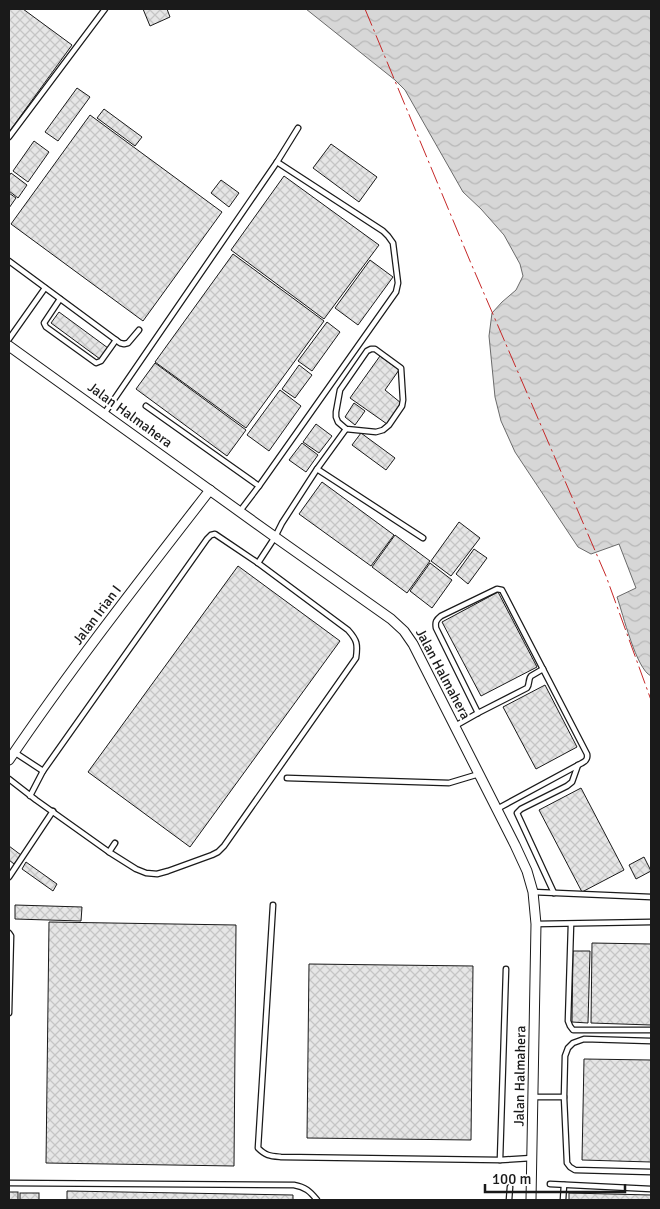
<svg xmlns="http://www.w3.org/2000/svg" width="660" height="1209" viewBox="0 0 660 1209" font-family="Signika,sans-serif">
<style>
.water{fill:url(#water-waves);stroke:#6a6a6a}
.building{fill:url(#building-cross-hatch);stroke:#1a1a1a}
.lines{fill:none;stroke-linecap:round;stroke-linejoin:round}
.lane-casing{stroke:#1a1a1a;stroke-width:7}
.street-casing{stroke:#1a1a1a;stroke-width:11}
.lane{stroke:#fff;stroke-width:4.5}
.street{stroke:#fff;stroke-width:9}
.power{stroke:#c62828;stroke-width:1;stroke-dasharray:18 4 2.5 4;stroke-linecap:butt}
.labels{text-anchor:middle;dominant-baseline:central;stroke-width:4;stroke-linejoin:round;paint-order:stroke}
.street-label{font-size:14px;fill:#1a1a1a;stroke:#fff}
</style>
<defs>
<pattern id="water-waves" width="16" height="10" patternUnits="userSpaceOnUse" patternTransform="scale(1.25)"><rect width="16" height="10" fill="#d7d7d7"/><path d="M0 5q4-4 8 0t8 0" fill="none" stroke="#b8b8b8"/></pattern>
<pattern id="building-cross-hatch" width="8" height="8" patternUnits="userSpaceOnUse" patternTransform="scale(1.25)"><rect width="8" height="8" fill="#e6e6e6"/><path d="M0 0l8 8M0 8l8-8" fill="none" stroke="#c5c5c5"/></pattern>
</defs>
<rect width="100%" height="100%" fill="#fff"/>
<path class="water" d="M306,9H651V676C636,669 623,614 617,597L636,588L619,544L591,554L578,547L515,452L501,421L495,397L489,336L492,313L502,302L516,290L523,276L520,264L504,235L481,209L463,192L405,90L395,80Z"/>
<g class="building">
<polygon points="9,9 23,9 72,45 9,132"/>
<polygon points="143,9 167,9 170,17 150,26"/>
<polygon points="77,88 90,97 58,141 45,132"/>
<polygon points="104,109 142,137 135,146 97,118"/>
<polygon points="90,115 222,212 143,321 11,224"/>
<polygon points="34,141 49,152 28,182 13,171"/>
<polygon points="331,144 377,177 359,202 313,168"/>
<polygon points="11,173 27,185 18,198 9,191 9,176"/>
<polygon points="284,176 379,245 324,319 231,250"/>
<polygon points="221,180 239,193 229,207 211,193"/>
<polygon points="9,193 16,198 9,208"/>
<polygon points="233,254 324,321 246,428 155,362"/>
<polygon points="370,260 393,277 358,325 335,308"/>
<polygon points="59,312 108,348 100,359 51,323"/>
<polygon points="327,322 340,332 312,371 298,361"/>
<polygon points="380,356 399,370 385,390 401,403 387,424 350,398"/>
<polygon points="155,363 246,430 227,456 136,389"/>
<polygon points="299,365 312,375 295,398 282,389"/>
<polygon points="280,390 301,406 269,451 247,435"/>
<polygon points="354,403 365,411 355,425 345,417"/>
<polygon points="316,424 332,436 319,453 303,442"/>
<polygon points="361,433 395,458 386,470 352,445"/>
<polygon points="302,443 318,455 306,472 289,460"/>
<polygon points="322,482 394,535 371,566 299,514"/>
<polygon points="459,522 480,538 451,576 431,561"/>
<polygon points="395,535 430,561 407,593 372,567"/>
<polygon points="474,549 487,558 468,584 456,574"/>
<polygon points="430,563 452,580 432,608 410,591"/>
<polygon points="238,566 340,641 190,847 88,772"/>
<polygon points="498,592 537,667 481,696 442,622"/>
<polygon points="545,685 577,747 536,769 503,707"/>
<polygon points="581,788 624,870 582,892 539,810"/>
<polygon points="9,846 21,855 14,864 9,860"/>
<polygon points="644,857 651,871 636,879 629,865"/>
<polygon points="26,862 57,884 53,891 22,869"/>
<polygon points="15,905 82,907 81,921 15,919"/>
<polygon points="49,922 236,925 234,1166 46,1163"/>
<polygon points="592,943 651,944 651,1025 591,1023"/>
<polygon points="573,951 590,951 588,1023 572,1022"/>
<polygon points="309,964 473,966 471,1140 307,1138"/>
<polygon points="584,1059 651,1060 651,1162 582,1160"/>
<polygon points="67,1191 293,1195 293,1200 67,1200"/>
<rect x="9" y="1192" width="9" height="8"/>
<rect x="20" y="1193" width="19" height="7"/>
<polygon points="569,1193 651,1195 651,1200 569,1200"/>
</g>
<g class="lines">
<g class="lane-casing">
<g id="lane">
<polyline points="9,137 105,9"/>
<polyline points="9,261 120,343 124,344 128,343 139,330"/>
<polyline points="60,299 44,323 46,327 96,363 101,361 116,340"/>
<polyline points="9,339 45,288"/>
<polygon points="371,349 375,349 401,368 403,400 402,406 389,425 383,430 376,432 346,429 338,422 336,417 336,412 340,390 367,351"/>
<polyline points="146,406 259,486"/>
<polyline points="104,414 277,162 298,128"/>
<polyline points="317,469 346,429"/>
<polyline points="240,511 259,486 396,292 398,283 393,243 388,236 383,231 277,162"/>
<polyline points="258,563 275,537 282,523 317,469 423,538"/>
<path d="M478,713L436,628C435,622 436,620 441,616L497,589L502,590L587,754C588,759 586,761 582,763L497,809"/>
<path d="M455,726L478,713L527,688C530,684 528,679 531,676L543,669"/>
<polyline points="14,752 43,771"/>
<polyline points="287,778 449,783 479,774"/>
<path d="M9,779L36,800L109,852L136,869L146,873L157,874L168,871L212,855L218,852L224,846L356,658C358,644 357,640 348,630L258,563L215,534L211,535L207,539L43,771L30,796"/>
<polyline points="109,852 115,843"/>
<polyline points="9,877 53,811"/>
<polyline points="533,892 651,897"/>
<polyline points="554,893 517,813 521,809 567,786 572,782 578,765"/>
<path d="M273,905L258,1148C266,1156 270,1156 281,1157L500,1160L532,1158"/>
<polyline points="536,924 651,922"/>
<polyline points="571,924 568,1021 570,1026 573,1030 651,1030"/>
<polyline points="9,933 11,936 9,1013"/>
<polyline points="651,1041 584,1039 573,1043 568,1048 565,1056 564,1097 567,1163 570,1167 575,1170 651,1172"/>
<polyline points="533,1097 564,1097"/>
<polyline points="500,1160 506,969"/>
<path d="M9,1183L294,1185C305,1187 310,1191 317,1200"/>
<polyline points="550,1184 651,1189"/>
<polyline points="509,1200 510,1187"/>
<polyline points="563,1200 564,1185"/>
</g>
</g>
<g class="street-casing">
<g id="street">
<polyline points="9,346 275,537 391,619 404,631 413,644 515,845 527,871 533,892 536,924 531,1200"/>
<path d="M9,760C72,667 141,579 210,490"/>
</g>
</g>
<use href="#lane" class="lane"/>
<use href="#street" class="street"/>
<polyline class="power" points="365,9 470,261 606,576 651,700"/>
</g>
<g class="labels">
<g class="street-label">
<text transform="translate(130 415) rotate(36)">Jalan Halmahera</text>
<text transform="translate(97 615) rotate(-53)">Jalan Irian I</text>
<text transform="translate(443 674) rotate(62)">Jalan Halmahera</text>
<text transform="translate(520 1076) rotate(-89)">Jalan Halmahera</text>
</g>
</g>
<rect width="660" height="1209" fill="none" stroke="#1a1a1a" stroke-width="20"/>
<path d="M485 1184v8h140v-8" fill="none" stroke="#1a1a1a" stroke-width="2.5"/>
<text x="492" y="1184" font-size="15" fill="#1a1a1a" stroke="#ffffff" stroke-width="4" paint-order="stroke">100 m</text>
</svg>
